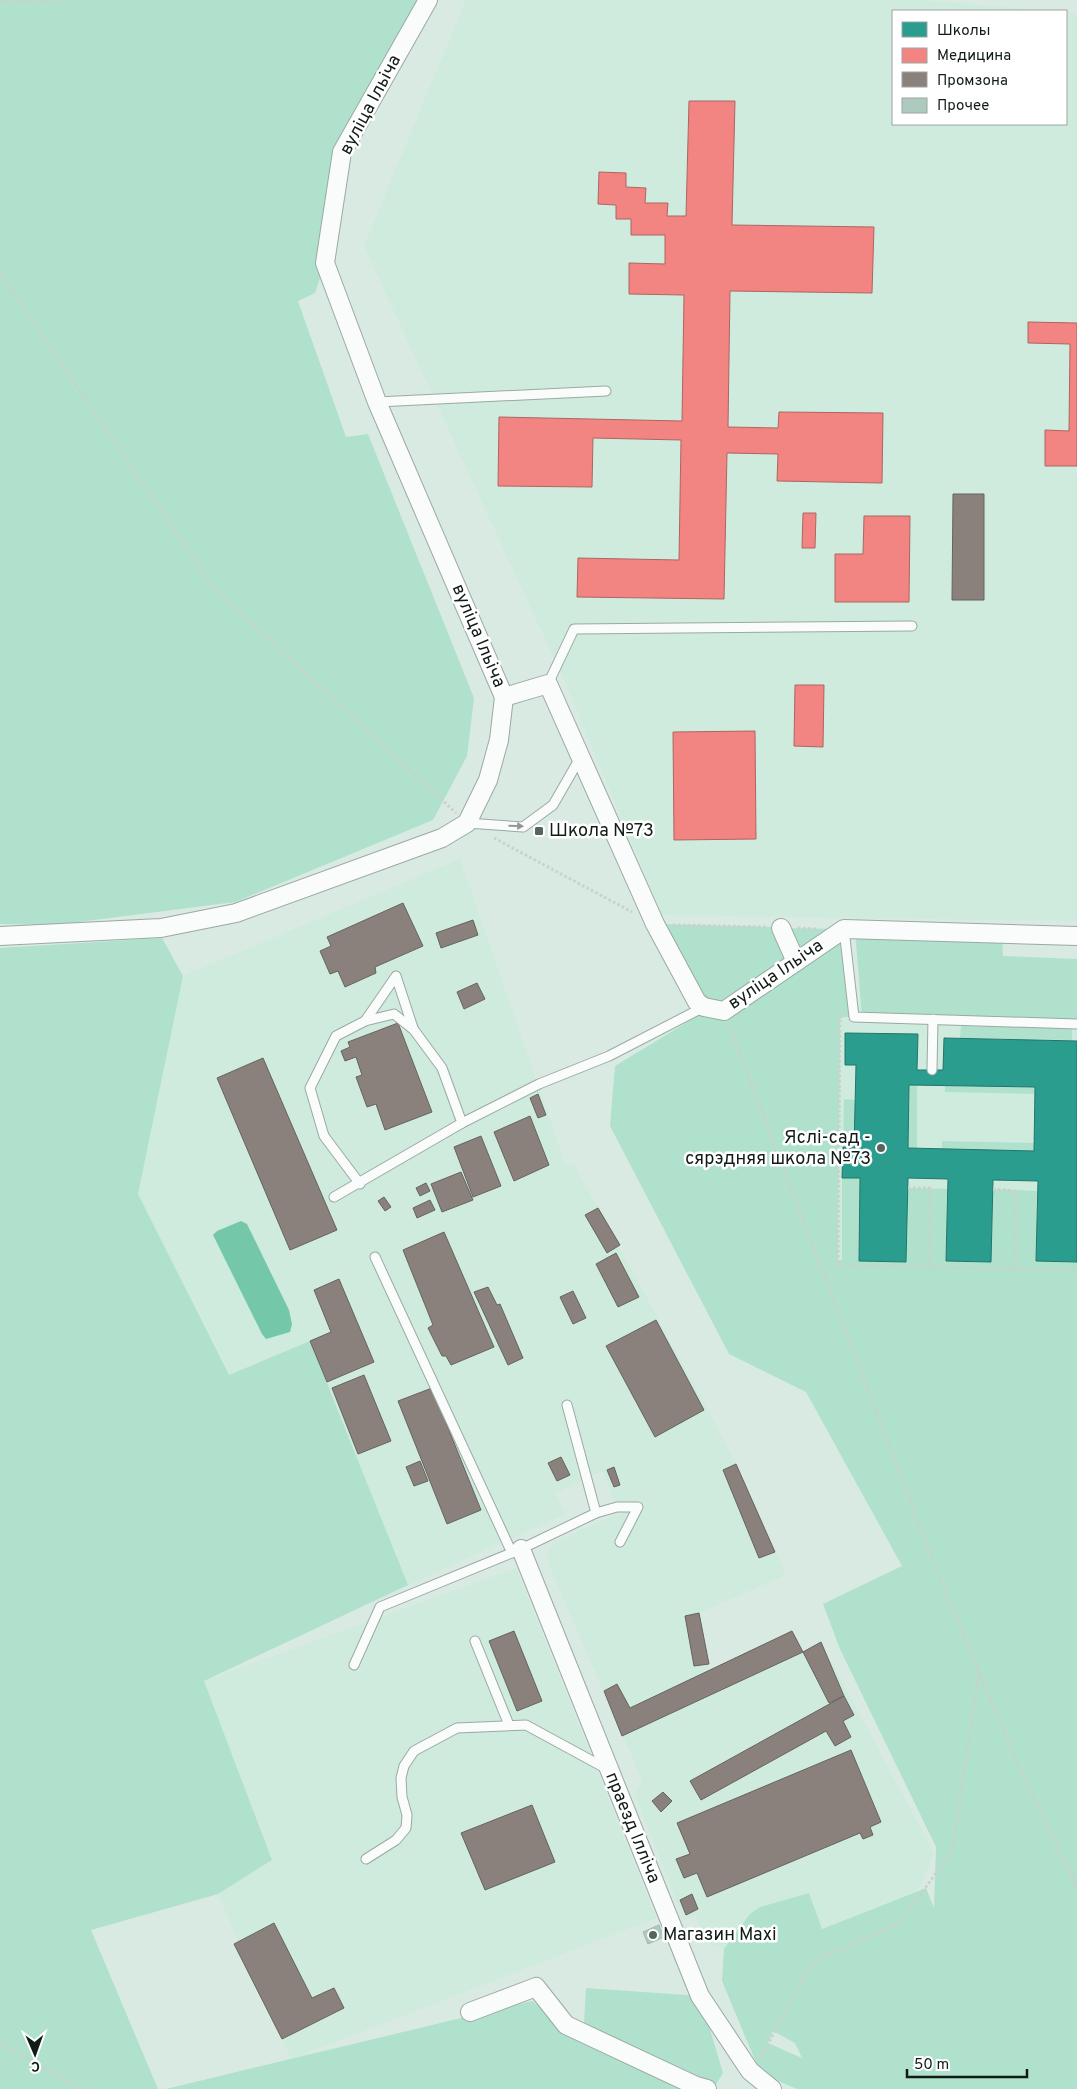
<svg xmlns="http://www.w3.org/2000/svg" width="1077" height="2089" viewBox="0 0 1077 2089" font-family="Overpass,sans-serif">
<style>
.built{fill:#ceebde}
.green{fill:#b0e1cc;fill-rule:evenodd}
.water{fill:#74c8a9}
.schools{fill:#2a9d8f;stroke:#22766b;fill-rule:evenodd}
.health{fill:#f28482;stroke:#ae6562}
.industry{fill:#8a817c;stroke:#66635e}
.building{fill:#adcabe;stroke:#aab6b0}
.lines{fill:none;stroke-linecap:round;stroke-linejoin:round}
.service-casing{stroke:#9ba9a3;stroke-width:11}
.minor-casing{stroke:#9ba9a3;stroke-width:20}
.path{stroke:#cbd0ce;stroke-width:3;stroke-dasharray:2.5 2.5;stroke-linecap:butt}
.service{stroke:#f9fcfb;stroke-width:9}
.minor{stroke:#f9fcfb;stroke-width:18}
.oneway{fill:#919794}
.poi-dot{fill:#57645e;stroke:#fff;stroke-width:2}
.labels{text-anchor:middle;dominant-baseline:central;stroke-width:5;stroke-linejoin:round;paint-order:stroke}
.street-label{font-size:18px;fill:#111c17;stroke:#fff}
.poi-label{font-size:18px;fill:#111c17;stroke:#fff;text-anchor:start}
</style>
<rect width="100%" height="100%" fill="#d9eae2"/>
<g class="built">
<polygon points="466,0 921,0 1049,11 893,11 893,124 1066,124 1066,13 1077,14 1077,921 662,915 564,680 364,246"/>
<polygon points="460,859 565,1163 575,1166 710,1414 736,1464 786,1575 699,1613 709,1670 792,1631 803,1651 821,1642 934,1853 918,1890 821,1929 809,1893 760,1907 741,1924 724,1949 707,1943 696,1915 684,1920 635,1795 642,1780 550,1568 547,1556 552,1545 557,1541 619,1513 603,1471 556,1493 565,1514 408,1585 310,1341 229,1375 138,1194 183,976"/>
<polygon points="827,1001 1077,1008 1077,1286 829,1281"/>
<polygon points="516,1568 656,1918 291,2059 218,1894 272,1860 204,1681"/>
</g>
<g class="green">
<polygon points="0,0 419,0 342,152 325,263 315,293 298,301 346,437 368,434 474,698 467,756 433,820 235,902 55,925 0,924"/>
<polygon points="655,924 772,927 790,966 724,1011 704,1007"/>
<polygon points="781,928 844,929 800,954"/>
<polygon points="855,930 1002,934 1003,956 1077,959 1077,1024 862,1017"/>
<polygon points="162,938 183,976 138,1194 229,1375 310,1341 408,1585 204,1681 272,1860 218,1894 91,1930 158,2089 0,2089 0,948"/>
<path d="M845,938L854,1017H840L838,1260H842V1178H860L859,1261L906,1262L908,1188L948,1189L946,1261L991,1262L993,1189L1037,1191L1036,1261L1077,1262V2089H797L769,2077L757,2065L722,1981L724,1949L750,1914L760,1907L809,1893L822,1929L926,1888L934,1908L936,1847L840,1649L823,1604L902,1566L806,1392L729,1354L610,1126L615,1066L704,1012ZM773,2031L795,2043L802,2058L768,2043Z"/>
<polygon points="961,1026 1072,1028 1072,1040 960,1038"/>
<polygon points="909,1085 917,1085 917,1148 908,1148"/>
<polygon points="945,1085 1035,1087 1035,1094 945,1092"/>
<polygon points="844,1099 855,1100 854,1148 843,1147"/>
<polygon points="942,1141 1034,1143 1034,1151 942,1149"/>
<polygon points="586,1988 700,1996 723,2073 713,2089 166,2089 532,2001 583,2040"/>
</g>
<polygon class="water" points="241,1221 247,1224 289,1310 292,1324 290,1332 266,1339 262,1334 213,1235 217,1231"/>
<path class="schools" d="M845,1033L918,1034L917,1070H943L944,1038L1077,1041V1262L1036,1261L1038,1181L993,1180L991,1262L946,1261L948,1179L908,1178L906,1262L859,1261L860,1178H842L843,1147L854,1148L856,1065H845ZM909,1085L1035,1087L1034,1151L908,1148Z"/>
<g class="health">
<polygon points="689,101 735,101 732,225 874,227 872,293 730,291 728,427 778,428 779,412 883,413 882,483 777,481 778,454 727,453 724,599 577,597 578,558 679,560 681,440 593,438 592,487 498,486 499,417 682,421 684,295 629,294 629,263 665,264 665,235 631,235 631,219 616,219 616,205 598,204 599,172 626,173 626,187 646,188 645,203 668,203 667,216 686,216"/>
<polygon points="1028,322 1077,323 1077,466 1045,466 1045,430 1069,431 1070,344 1028,343"/>
<polygon points="803,513 816,513 815,548 802,548"/>
<polygon points="864,516 910,516 909,602 835,602 835,554 863,554"/>
<polygon points="795,685 824,685 823,747 794,746"/>
<polygon points="755,731 756,839 674,840 673,732"/>
</g>
<g class="industry">
<polygon points="953,494 984,494 984,600 952,600"/>
<polygon points="403,903 423,946 375,967 376,973 345,987 338,971 330,974 320,951 331,946 327,937"/>
<polygon points="473,920 478,935 441,948 436,933"/>
<polygon points="477,983 485,999 464,1009 457,992"/>
<polygon points="398,1023 432,1112 385,1130 376,1104 367,1107 356,1077 362,1075 356,1057 345,1061 341,1051 350,1047 348,1042"/>
<polygon points="263,1058 337,1230 290,1250 217,1078"/>
<polygon points="538,1094 546,1115 538,1118 530,1098"/>
<polygon points="530,1116 549,1165 514,1181 494,1132"/>
<polygon points="481,1136 501,1186 473,1197 454,1147"/>
<polygon points="461,1172 473,1200 442,1212 431,1184"/>
<polygon points="426,1183 430,1191 420,1196 416,1188"/>
<polygon points="384,1197 391,1207 385,1211 378,1201"/>
<polygon points="430,1200 435,1210 417,1218 413,1208"/>
<polygon points="598,1208 620,1245 607,1253 585,1215"/>
<polygon points="444,1232 494,1347 451,1365 446,1356 442,1356 428,1328 433,1325 403,1250"/>
<polygon points="616,1253 639,1297 618,1307 596,1264"/>
<polygon points="339,1279 374,1362 327,1382 310,1341 331,1332 314,1290"/>
<polygon points="488,1287 497,1305 500,1304 523,1358 508,1365 474,1292"/>
<polygon points="573,1291 586,1318 573,1324 560,1297"/>
<polygon points="656,1320 704,1410 655,1437 606,1346"/>
<polygon points="364,1375 391,1441 358,1454 332,1388"/>
<polygon points="432,1388 481,1510 447,1524 398,1401"/>
<polygon points="561,1457 570,1475 557,1481 548,1463"/>
<polygon points="420,1461 428,1481 414,1486 406,1467"/>
<polygon points="736,1464 775,1552 759,1558 723,1470"/>
<polygon points="614,1467 620,1485 614,1487 607,1470"/>
<polygon points="699,1613 709,1664 694,1666 685,1616"/>
<polygon points="514,1631 542,1701 517,1711 489,1641"/>
<polygon points="792,1631 803,1652 622,1736 604,1691 617,1684 630,1708"/>
<polygon points="821,1642 844,1696 829,1703 803,1652"/>
<polygon points="844,1696 854,1715 843,1721 851,1737 835,1746 826,1731 701,1800 690,1781"/>
<polygon points="851,1750 881,1822 870,1827 873,1835 863,1839 860,1833 707,1897 697,1873 684,1878 676,1859 690,1854 677,1823"/>
<polygon points="663,1792 672,1801 661,1812 652,1801"/>
<polygon points="532,1805 555,1862 485,1890 461,1833"/>
<polygon points="692,1894 698,1909 686,1915 680,1900"/>
<polygon points="274,1923 312,1998 334,1988 344,2008 282,2039 234,1944"/>
</g>
<polygon class="building" points="659,1925 664,1937 648,1944 643,1932"/>
<g class="lines">
<g class="service-casing">
<g id="service">
<polyline points="377,402 606,391"/>
<polyline points="548,684 574,629 912,626"/>
<polyline points="467,823 523,827 553,805 580,758"/>
<polyline points="844,929 854,1017 1077,1024"/>
<polyline points="365,1021 396,976 413,1028"/>
<polyline points="932,1070 933,1019"/>
<polyline points="360,1184 324,1136 310,1088 336,1036 365,1021 394,1014 414,1030 442,1068 462,1123"/>
<polyline points="334,1197 462,1123 539,1084 609,1056 704,1007"/>
<polyline points="375,1257 512,1553"/>
<polyline points="596,1513 617,1507 638,1507 620,1542"/>
<polyline points="475,1641 509,1725"/>
<polyline points="354,1665 380,1607 521,1549 596,1513 567,1405"/>
<polyline points="366,1859 396,1840 406,1828 407,1815 402,1797 401,1778 404,1766 414,1751 457,1728 526,1725 607,1769"/>
</g>
</g>
<g class="minor-casing">
<g id="minor">
<polyline points="428,0 342,152 325,263 377,402 504,697 548,684 655,924 697,1002 704,1007 724,1011 844,929 1077,936"/>
<polyline points="781,928 796,962"/>
<polyline points="0,936 161,928 236,913 442,838 467,823 488,780 499,740 504,697"/>
<polyline points="521,1549 700,1996 750,2071 772,2089"/>
<polyline points="470,2012 536,1987 566,2025 696,2086 707,2089"/>
</g>
</g>
<g class="path">
<polyline points="0,2 68,0"/>
<polyline points="0,273 214,588 456,813"/>
<polyline points="494,838 632,912"/>
<polyline points="673,925 766,927"/>
<polyline points="798,928 816,929"/>
<polyline points="842,1017 840,1017 838,1265 1077,1270"/>
<polyline points="729,1025 935,1566 1015,1758 1077,1888"/>
<polyline points="908,1188 930,1188 929,1267"/>
<polyline points="993,1189 1016,1191 1015,1268"/>
<polyline points="0,2043 81,2089"/>
<polyline points="760,2059 812,1962 900,1923 952,1851 979,1673"/>
</g>
<use href="#service" class="service"/>
<use href="#minor" class="minor"/>
</g>
<defs><path id="oneway-solid" d="M-6-.8H1V-3.2L6.5 0L1 3.2V.8H-6Z" transform="scale(1.25)"/></defs>
<use class="oneway" href="#oneway-solid" transform="translate(516 826) rotate(1)"/>
<g class="poi-dot">
<rect x="534" y="826" width="10" height="10" rx="2.5"/>
<circle cx="881" cy="1148" r="5"/>
<circle cx="653" cy="1935" r="5"/>
</g>
<g class="labels">
<g class="street-label">
<text transform="translate(371 105) rotate(-62)">вуліца Ільіча</text>
<text transform="translate(478 636) rotate(67)">вуліца Ільіча</text>
<text transform="translate(776 975) rotate(-34)">вуліца Ільіча</text>
<text transform="translate(632 1828) rotate(68)">праезд Ілліча</text>
</g>
<g class="poi-label">
<text x="549" y="831">Школа №73</text>
<text x="871" y="1138" text-anchor="end">Яслі-сад -<tspan x="871" dy="21">сярэдняя школа №73</tspan></text>
<text x="663" y="1935">Магазин Maxi</text>
</g>
</g>
<rect x="892" y="10" width="175" height="115" fill="#ffffff" stroke="#a0a4a2"/>
<rect x="902" y="22" width="25" height="15" fill="#2a9d8f" stroke="#a0a4a2"/>
<text x="937" y="35" font-size="15" fill="#111c17">Школы</text>
<rect x="902" y="48" width="25" height="15" fill="#f28482" stroke="#a0a4a2"/>
<text x="937" y="60" font-size="15" fill="#111c17">Медицина</text>
<rect x="902" y="72" width="25" height="15" fill="#8a817c" stroke="#a0a4a2"/>
<text x="937" y="85" font-size="15" fill="#111c17">Промзона</text>
<rect x="902" y="98" width="25" height="15" fill="#adcabe" stroke="#a0a4a2"/>
<text x="937" y="110" font-size="15" fill="#111c17">Прочее</text>
<g transform="translate(35 2054) rotate(178)" stroke="#ffffff" stroke-width="4" paint-order="stroke">
<path d="M0-4L9 19L0 12L-9 19Z" fill="#111c17"/>
<text y="-8" font-size="14" font-weight="bold" text-anchor="middle" fill="#111c17">С</text>
</g>
<path d="M907 2069v8h120v-8" fill="none" stroke="#111c17" stroke-width="2.5"/>
<text x="914" y="2069" font-size="15" fill="#111c17" stroke="#ffffff" stroke-width="4" paint-order="stroke">50 m</text>
</svg>
